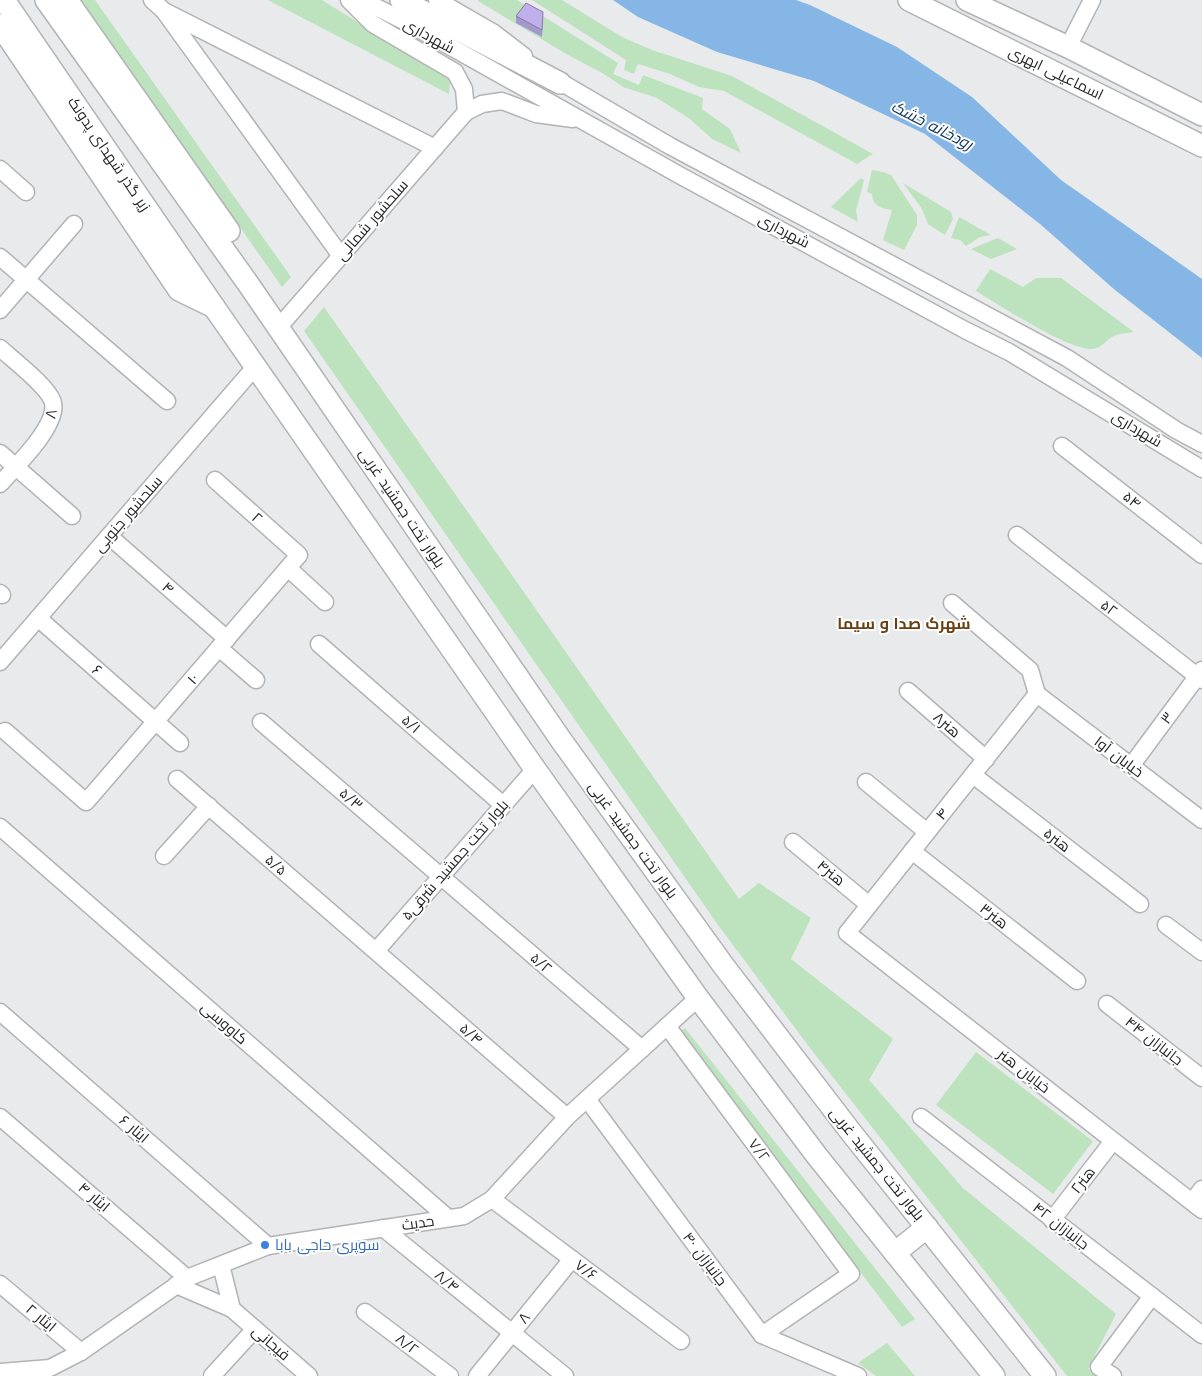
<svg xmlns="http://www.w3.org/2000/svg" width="1202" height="1376" viewBox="0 0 1202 1376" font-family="'Work Sans',Cairo,sans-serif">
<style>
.green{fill:#bce3bd}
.water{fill:#85b6e5}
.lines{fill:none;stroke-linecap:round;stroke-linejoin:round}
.minor-casing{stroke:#b2b3b5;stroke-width:19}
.major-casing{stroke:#b2b3b5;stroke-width:24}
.minor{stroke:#fff;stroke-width:16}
.major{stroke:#fff;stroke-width:21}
.wall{fill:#a497cb}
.building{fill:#bfb0ec;stroke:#867ba5}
.shop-dot{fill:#3f7fe0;stroke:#fff;stroke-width:2}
.labels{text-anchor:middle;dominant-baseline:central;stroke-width:4;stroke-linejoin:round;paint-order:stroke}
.street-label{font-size:15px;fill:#232424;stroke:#fff}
.shop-label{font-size:15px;fill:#366cbe;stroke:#fff;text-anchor:start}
.water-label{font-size:16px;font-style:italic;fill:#0e3352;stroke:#fff}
.neighbourhood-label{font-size:16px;font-weight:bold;fill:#684014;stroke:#fff}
</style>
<rect width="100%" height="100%" fill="#e9eaec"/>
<g class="green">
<polygon points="81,0 95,0 291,277 282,287"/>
<polygon points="268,0 322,0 450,80 449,94"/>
<polygon points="479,0 517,0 618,63 613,74 639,85 643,75 703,98 702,109 730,129 741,153 712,139 690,119 657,98 623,87 604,74 568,55 478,1"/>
<polygon points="532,0 562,0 622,37 652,50 732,76 873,154 857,164 724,91 699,87 670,74 638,64 634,74 624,70 626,60"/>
<path d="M872,170L883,172L891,175L917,215V225L904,250L883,240L892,210C881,208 873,207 872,194L867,192Z"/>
<polygon points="861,178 864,180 856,211 858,222 831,207"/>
<polygon points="903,183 951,212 953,219 945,235 928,224 922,209"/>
<polygon points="959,217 991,235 980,237 966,246 960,240 951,238"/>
<polygon points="998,238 1017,249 991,259 971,249"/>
<path d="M990,269L1023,287L1036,278H1061L1134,332C1126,333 1119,333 1112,337C1105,341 1102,348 1093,349C1071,352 997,304 976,291Z"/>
<polygon points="324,307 739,899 759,883 811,918 791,959 893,1039 869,1080 963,1188 1116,1314 1088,1369 1099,1376 1067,1376 810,1048 718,925 304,331"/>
<polygon points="685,1028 915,1319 902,1327 679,1032"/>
<polygon points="976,1052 1093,1141 1053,1194 936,1105"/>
<polygon points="887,1343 915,1376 876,1376 858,1363"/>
</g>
<polygon class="water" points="613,0 796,0 810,5 897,47 972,97 1061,180 1202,279 1202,358 1115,290 1040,224 925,134 814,81 717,52 638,17"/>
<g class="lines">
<g class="minor-casing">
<g id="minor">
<polyline points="152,0 164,11 341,256"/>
<polyline points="349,0 373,24 455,72 464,89 466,112 482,104 502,101 536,114 573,119"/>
<polyline points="362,0 412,25 681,176 965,330 1009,352 1202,469"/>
<polyline points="437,0 494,33 524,56"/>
<polyline points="166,12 435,148"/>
<polyline points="1068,47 1092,0"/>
<polyline points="552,77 670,146 1067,358 1176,430 1202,444"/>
<polyline points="0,169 26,192"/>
<polyline points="0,257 167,401"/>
<polyline points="0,310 74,224"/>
<polyline points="278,328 466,112"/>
<path d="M0,348C12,359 50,388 53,403C58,426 15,467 0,484"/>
<polyline points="1062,446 1202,555"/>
<polyline points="0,453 72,516"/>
<polyline points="1017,535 1202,680"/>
<polyline points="109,536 227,639"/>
<polyline points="288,568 325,602"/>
<polyline points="0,593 2,595"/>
<polyline points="952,603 1030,670 1037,694"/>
<polyline points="38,618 180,743"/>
<polyline points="319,644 503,805"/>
<polyline points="219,648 256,680"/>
<polyline points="0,662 255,367"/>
<polyline points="908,691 986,759"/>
<polyline points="1037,694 847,933 1202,1210"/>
<polyline points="1037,694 1202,820"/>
<polyline points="261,722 642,1049"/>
<polyline points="5,731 86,802 299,555 215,480"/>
<polyline points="1131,766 1202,670"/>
<polyline points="973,775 1140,904"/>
<polyline points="177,779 567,1117"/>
<polyline points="866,782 927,832"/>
<polyline points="0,827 448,1218"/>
<polyline points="793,842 869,905"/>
<polyline points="912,851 1077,981"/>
<polyline points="164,856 209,806"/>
<polyline points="1166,925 1202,952"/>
<polyline points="376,951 535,769"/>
<polyline points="1107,1004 1202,1078"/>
<polyline points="0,1012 268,1246"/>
<polyline points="667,1026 851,1274 762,1335"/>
<polyline points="587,1099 762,1335 858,1376"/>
<polyline points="0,1117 187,1278"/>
<polyline points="921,1117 1202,1335"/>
<polyline points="492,1199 681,1341"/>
<polyline points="1192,1202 1202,1189"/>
<polyline points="1052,1220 1113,1141"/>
<polyline points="383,1228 565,1376"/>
<polyline points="221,1265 232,1309"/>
<polyline points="0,1284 81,1352"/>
<polyline points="176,1285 232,1309 309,1376"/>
<polyline points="365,1312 450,1376"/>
<polyline points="0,1372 50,1368 81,1352 187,1278 268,1246 464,1216 492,1199 567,1117 698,998"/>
<polyline points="212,1376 255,1329"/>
<polyline points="477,1376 572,1259"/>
<polyline points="1113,1376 1099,1367 1152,1296"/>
</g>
</g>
<g class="major-casing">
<g id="major">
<polyline points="4,0 214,307 535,769 698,998 817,1156 994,1376"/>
<polyline points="46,0 249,285 561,740 723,965 850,1131 1045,1376"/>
<polyline points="67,0 229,231"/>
<polyline points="401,0 560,83"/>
<polyline points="909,0 1202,146"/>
<polyline points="967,0 1068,47 1202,115"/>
<polyline points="0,25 179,290 214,307"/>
<polyline points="895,1253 927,1227"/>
</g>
</g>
<use href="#minor" class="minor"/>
<use href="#major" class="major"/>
</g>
<polygon class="wall" points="516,16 543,20 542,37 516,23"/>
<polygon class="building" points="526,3 543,12 542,30 516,16"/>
<circle class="shop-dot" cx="265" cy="1245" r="5"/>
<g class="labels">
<g class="street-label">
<text transform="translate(429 36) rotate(29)">شهرداری</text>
<text transform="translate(1056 73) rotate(26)">اسماعیلی ابهری</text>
<text transform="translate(109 154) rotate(56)">زیر گذر شهدای پدونک</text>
<text transform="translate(372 220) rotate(-49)">سلحشور شمالی</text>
<text transform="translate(784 231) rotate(28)">شهرداری</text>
<text transform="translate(51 414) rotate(-78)">۸</text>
<text transform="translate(1137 429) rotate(31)">شهرداری</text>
<text transform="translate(1132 500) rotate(38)">۵۴</text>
<text transform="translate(402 508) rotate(56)">بلوار تخت جمشید غربی</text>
<text transform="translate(128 514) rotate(-49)">سلحشور جنوبی</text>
<text transform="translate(257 518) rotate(42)">۲</text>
<text transform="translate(168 588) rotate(41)">۴</text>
<text transform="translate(1109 608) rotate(38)">۵۲</text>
<text transform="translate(97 670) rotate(41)">۶</text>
<text transform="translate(193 679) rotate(-49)">۱۰</text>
<text transform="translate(1167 718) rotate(-54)">۳</text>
<text transform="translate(411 724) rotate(41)">۵/۱</text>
<text transform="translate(947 725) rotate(41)">هنر۸</text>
<text transform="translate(1119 757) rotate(37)">خیابان آوا</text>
<text transform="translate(351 799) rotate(41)">۵/۳</text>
<text transform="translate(942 814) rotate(-51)">۴</text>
<text transform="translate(633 840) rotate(54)">بلوار تخت جمشید غربی</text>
<text transform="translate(1057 840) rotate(38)">هنر۵</text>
<text transform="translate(455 860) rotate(-49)">بلوار تخت جمشید شرقی۵</text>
<text transform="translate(276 865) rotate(41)">۵/۵</text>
<text transform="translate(831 873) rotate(40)">هنر۴</text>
<text transform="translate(994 916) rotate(38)">هنر۳</text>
<text transform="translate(541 963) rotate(41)">۵/۲</text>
<text transform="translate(224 1023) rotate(41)">کاووسی</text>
<text transform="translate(471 1034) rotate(41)">۵/۴</text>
<text transform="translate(1154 1041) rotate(38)">۴۴ جانبازان</text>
<text transform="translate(1024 1071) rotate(38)">خیابان هنر</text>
<text transform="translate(134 1129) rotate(41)">ایثار ۶</text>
<text transform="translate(759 1150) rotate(53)">۷/۲</text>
<text transform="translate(877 1164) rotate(51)">بلوار تخت جمشید غربی</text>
<text transform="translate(1083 1180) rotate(-52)">هنر۲</text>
<text transform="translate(94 1197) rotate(41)">ایثار ۴</text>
<text transform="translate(418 1223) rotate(-8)">حدیث</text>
<text transform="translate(1061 1226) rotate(38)">۴۲ جانبازان</text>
<text transform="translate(705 1259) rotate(53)">۴۰ جانبازان</text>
<text transform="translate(586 1270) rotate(37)">۷/۶</text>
<text transform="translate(447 1281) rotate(39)">۸/۴</text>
<text transform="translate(41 1318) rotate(40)">ایثار ۲</text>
<text transform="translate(524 1318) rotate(-51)">۸</text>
<text transform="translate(271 1343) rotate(41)">فیجانی</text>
<text transform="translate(407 1344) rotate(37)">۸/۲</text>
</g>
<g class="shop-label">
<text x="275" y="1245">سوپری حاجی بابا</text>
</g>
<g class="water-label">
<text transform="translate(932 125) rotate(27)">رودخانه خشک</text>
</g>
<g class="neighbourhood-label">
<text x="904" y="623">شهرک صدا و سیما</text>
</g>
</g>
</svg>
